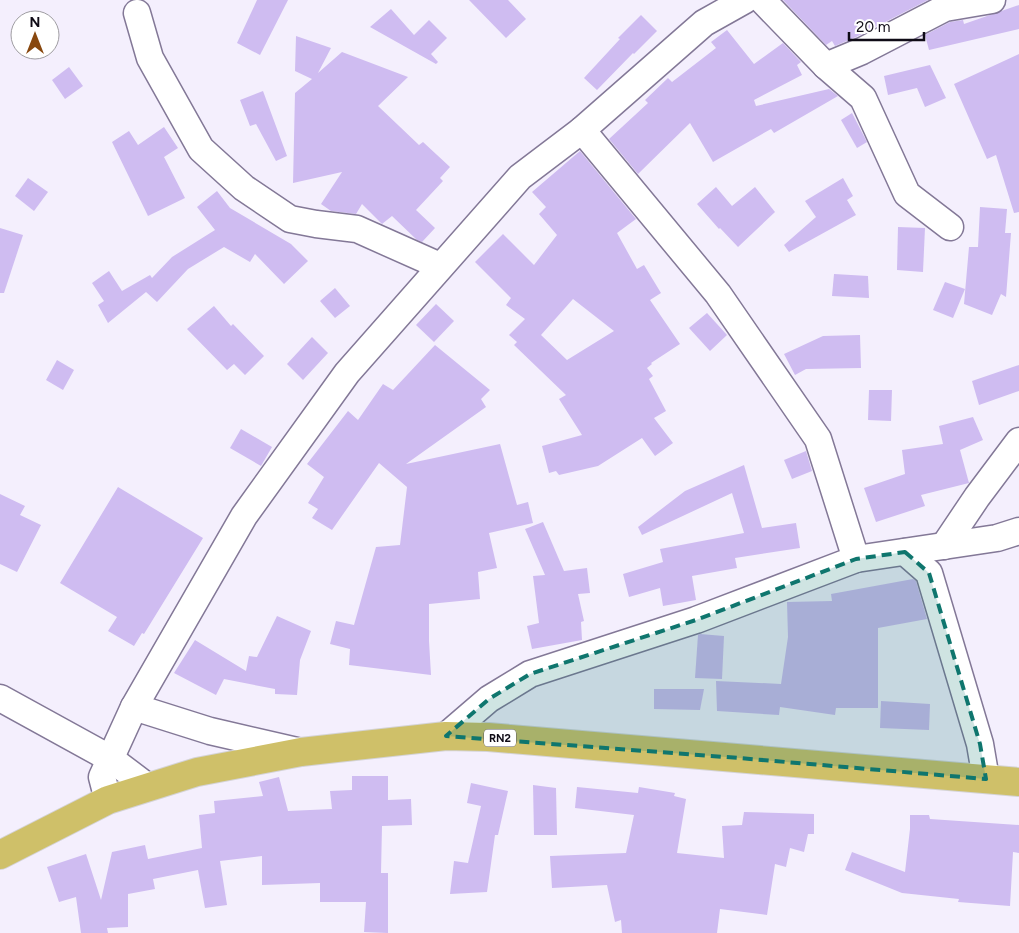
<svg xmlns="http://www.w3.org/2000/svg" width="1019" height="933" viewBox="0 0 1019 933" font-family="Figtree,sans-serif">
<style>
.building{fill:#cfbcf1;fill-rule:evenodd}
.lines{fill:none;stroke-linecap:round;stroke-linejoin:round}
.street-casing{stroke:#837897;stroke-width:29}
.highway-casing{stroke:#d4d3d5;stroke-width:30}
.street{stroke:#fff;stroke-width:26}
.highway{stroke:#cfc069;stroke-width:28}
.marked{fill:#0f766e;fill-opacity:0.2;stroke:#0f766e;stroke-width:4;stroke-dasharray:10 6;stroke-linejoin:round}
.labels{text-anchor:middle;dominant-baseline:central;stroke-width:4;stroke-linejoin:round;paint-order:stroke}
.shield{fill:#fff;stroke:#57545c;stroke-width:1}
.shield-label{font-size:11px;font-weight:bold;fill:#0f0b16}
</style>
<rect width="100%" height="100%" fill="#f4effd"/>
<g class="building">
<polygon points="257,0 288,0 260,55 237,43"/>
<polygon points="469,0 508,0 526,19 506,38"/>
<polygon points="783,0 928,0 856,37 835,46 832,41 826,45"/>
<polygon points="1019,5 1019,29 929,50 925,35 950,22 963,20 964,24"/>
<polygon points="391,9 414,35 429,20 447,38 431,54 438,62 436,64 370,27"/>
<polygon points="641,15 657,31 634,54 633,53 597,90 584,78 620,39 618,38"/>
<polygon points="727,30 754,64 783,43 801,62 797,65 802,75 754,100 756,106 829,89 838,96 774,133 771,129 713,162 690,123 638,174 609,139 648,103 645,100 668,78 672,82 716,48 711,42"/>
<polygon points="296,36 331,48 318,73 342,52 408,77 378,106 419,145 423,142 450,167 440,178 443,181 416,210 435,228 422,242 417,240 392,216 382,224 362,204 356,214 331,211 321,204 342,172 293,183 295,93 312,79 295,71"/>
<polygon points="1019,54 1019,212 1014,213 996,155 987,159 954,84"/>
<polygon points="930,65 946,98 925,107 917,88 888,95 884,76"/>
<polygon points="69,67 83,86 65,99 52,80"/>
<polygon points="263,91 287,156 276,161 256,124 250,126 240,100"/>
<polygon points="852,113 867,142 857,148 841,120"/>
<polygon points="164,127 178,148 164,157 185,198 148,216 112,142 129,131 138,145"/>
<path d="M580,151L636,219L617,233L637,269L644,265L661,293L650,300L680,344L651,363L652,364L647,368L653,376L649,379L666,411L654,418L673,443L655,456L642,438L598,466L559,475L556,471L549,473L542,446L582,435L559,399L566,395L514,345L517,342L509,335L525,319L506,305L511,298L475,262L503,234L534,265L557,235L539,214L546,207L532,192ZM573,299L614,331L567,360L541,335Z"/>
<polygon points="28,178 48,192 34,211 15,196"/>
<polygon points="843,178 853,196 847,200 856,215 789,252 784,245 816,217 805,201"/>
<polygon points="716,187 732,206 755,187 775,212 738,247 720,228 719,229 697,204"/>
<polygon points="217,191 230,208 291,244 308,261 284,284 255,254 250,262 224,247 188,269 157,302 146,292 108,323 98,305 104,301 92,283 109,271 122,291 150,275 152,278 172,257 215,230 197,207"/>
<polygon points="980,207 1007,209 1005,233 1011,233 1006,297 1001,294 992,315 964,304 969,247 978,247"/>
<polygon points="898,227 925,228 923,272 897,270"/>
<polygon points="0,228 23,235 4,293 0,293"/>
<polygon points="834,274 868,276 869,298 832,296"/>
<polygon points="945,282 965,289 953,318 933,310"/>
<polygon points="335,288 350,306 335,318 320,301"/>
<polygon points="436,304 454,321 434,342 416,325"/>
<polygon points="214,306 231,326 233,324 264,356 245,375 234,364 227,370 187,329"/>
<polygon points="707,313 727,335 710,351 689,328"/>
<polygon points="860,335 861,368 806,369 795,375 784,354 823,336"/>
<polygon points="312,337 328,353 303,380 287,364"/>
<polygon points="435,345 490,390 481,399 486,407 406,464 500,444 517,505 528,502 533,523 489,533 497,568 478,572 480,599 429,604 429,641 431,675 349,665 350,649 330,644 336,621 354,625 376,547 400,545 407,487 379,463 332,530 312,518 318,509 308,503 324,477 307,464 348,411 358,420 383,384 393,390"/>
<polygon points="57,360 74,370 63,390 46,380"/>
<polygon points="1019,365 1019,391 979,405 972,381"/>
<polygon points="869,390 892,390 891,421 868,420"/>
<polygon points="973,417 983,440 960,450 969,483 921,495 925,506 876,522 864,488 905,474 902,450 943,444 939,426"/>
<polygon points="241,429 272,447 261,466 230,448"/>
<polygon points="806,451 812,471 792,479 784,460"/>
<polygon points="744,465 762,528 796,523 800,548 735,558 737,568 692,576 696,600 663,606 660,588 629,597 623,574 663,562 660,549 744,533 732,493 642,535 638,527 685,491"/>
<polygon points="118,487 203,538 144,634 142,633 134,646 108,631 117,617 60,583"/>
<polygon points="0,494 25,506 20,515 41,525 17,572 0,564"/>
<polygon points="543,522 564,571 587,568 590,593 578,594 584,621 581,622 582,640 532,649 527,626 539,623 533,576 545,575 525,529"/>
<polygon points="913,579 916,581 927,619 878,628 878,708 836,708 835,715 780,707 779,715 717,711 716,681 781,684 788,637 787,602 832,601 831,594"/>
<polygon points="277,616 311,631 300,660 297,695 275,694 275,689 224,679 216,695 174,673 195,640 246,671 249,656 257,657"/>
<polygon points="700,634 724,636 722,679 695,678 698,635"/>
<polygon points="654,689 704,689 700,710 654,709"/>
<polygon points="881,701 930,704 929,730 880,728"/>
<polygon points="352,776 388,776 388,800 411,799 412,825 382,826 381,873 388,873 388,933 364,932 366,902 320,902 320,883 262,885 262,856 220,861 227,905 205,908 198,870 153,879 155,889 128,894 128,927 107,928 108,933 81,933 76,897 59,902 47,867 86,854 101,900 112,852 145,845 148,859 202,848 199,815 215,813 214,801 263,796 259,782 279,777 288,811 332,809 330,791 352,790"/>
<polygon points="471,783 508,791 498,835 495,835 487,892 450,894 454,861 468,863 481,806 467,803"/>
<polygon points="533,785 556,788 557,835 534,835"/>
<polygon points="577,787 638,793 639,787 675,793 674,796 686,799 677,853 724,858 722,826 742,825 744,812 814,814 814,834 808,834 804,852 790,848 786,867 775,864 767,915 720,909 717,933 622,933 621,920 615,922 607,885 552,888 550,856 626,853 634,815 575,808"/>
<polygon points="910,815 929,815 930,819 1019,825 1019,853 1013,852 1010,906 958,902 959,899 902,893 845,870 852,852 905,872 910,829"/>
</g>
<g class="lines">
<g class="street-casing">
<g id="street">
<polyline points="762,0 826,66 862,51 945,8 992,0"/>
<polyline points="137,13 150,58 201,149 244,188 290,219 316,224 357,229 440,266"/>
<polyline points="826,66 863,98 907,194 950,227"/>
<polyline points="582,130 718,294 818,439 856,559"/>
<polyline points="944,546 977,497 1019,441"/>
<polyline points="905,552 929,573 980,744 986,779"/>
<polyline points="0,698 111,759 148,787"/>
<polyline points="134,707 210,731 301,752"/>
<polyline points="446,736 489,699 530,674 696,620 856,559 997,538 1019,531"/>
<polyline points="108,800 102,777 134,707 244,516 347,373 520,177 582,130 704,23 745,0"/>
</g>
</g>
<g class="highway-casing">
<polyline id="highway" points="0,855 108,800 197,772 301,752 446,736 488,737 1019,782"/>
</g>
<use href="#street" class="street"/>
<use href="#highway" class="highway"/>
</g>
<path class="marked" d="M905,552L929,573L980,744L986,779L739,758L446,736L489,699L530,674L696,620L856,559Z"/>
<g class="labels">
<rect class="shield" x="484" y="729.5" width="32" height="17" rx="4"/>
<g class="shield-label">
<text x="500" y="738">RN2</text>
</g>
</g>
<g transform="translate(35 35)"><circle r="24" fill="#ffffff" stroke="#9f9da2"/>
<path d="M0-4L9 19L0 12L-9 19Z" fill="#88480f"/>
<text y="-8" font-size="14" font-weight="bold" text-anchor="middle" fill="#0f0b16">N</text>
</g>
<path d="M849 32v8h75v-8" fill="none" stroke="#0f0b16" stroke-width="2.5"/>
<text x="856" y="32" font-size="15" fill="#0f0b16" stroke="#ffffff" stroke-width="4" paint-order="stroke">20 m</text>
</svg>
